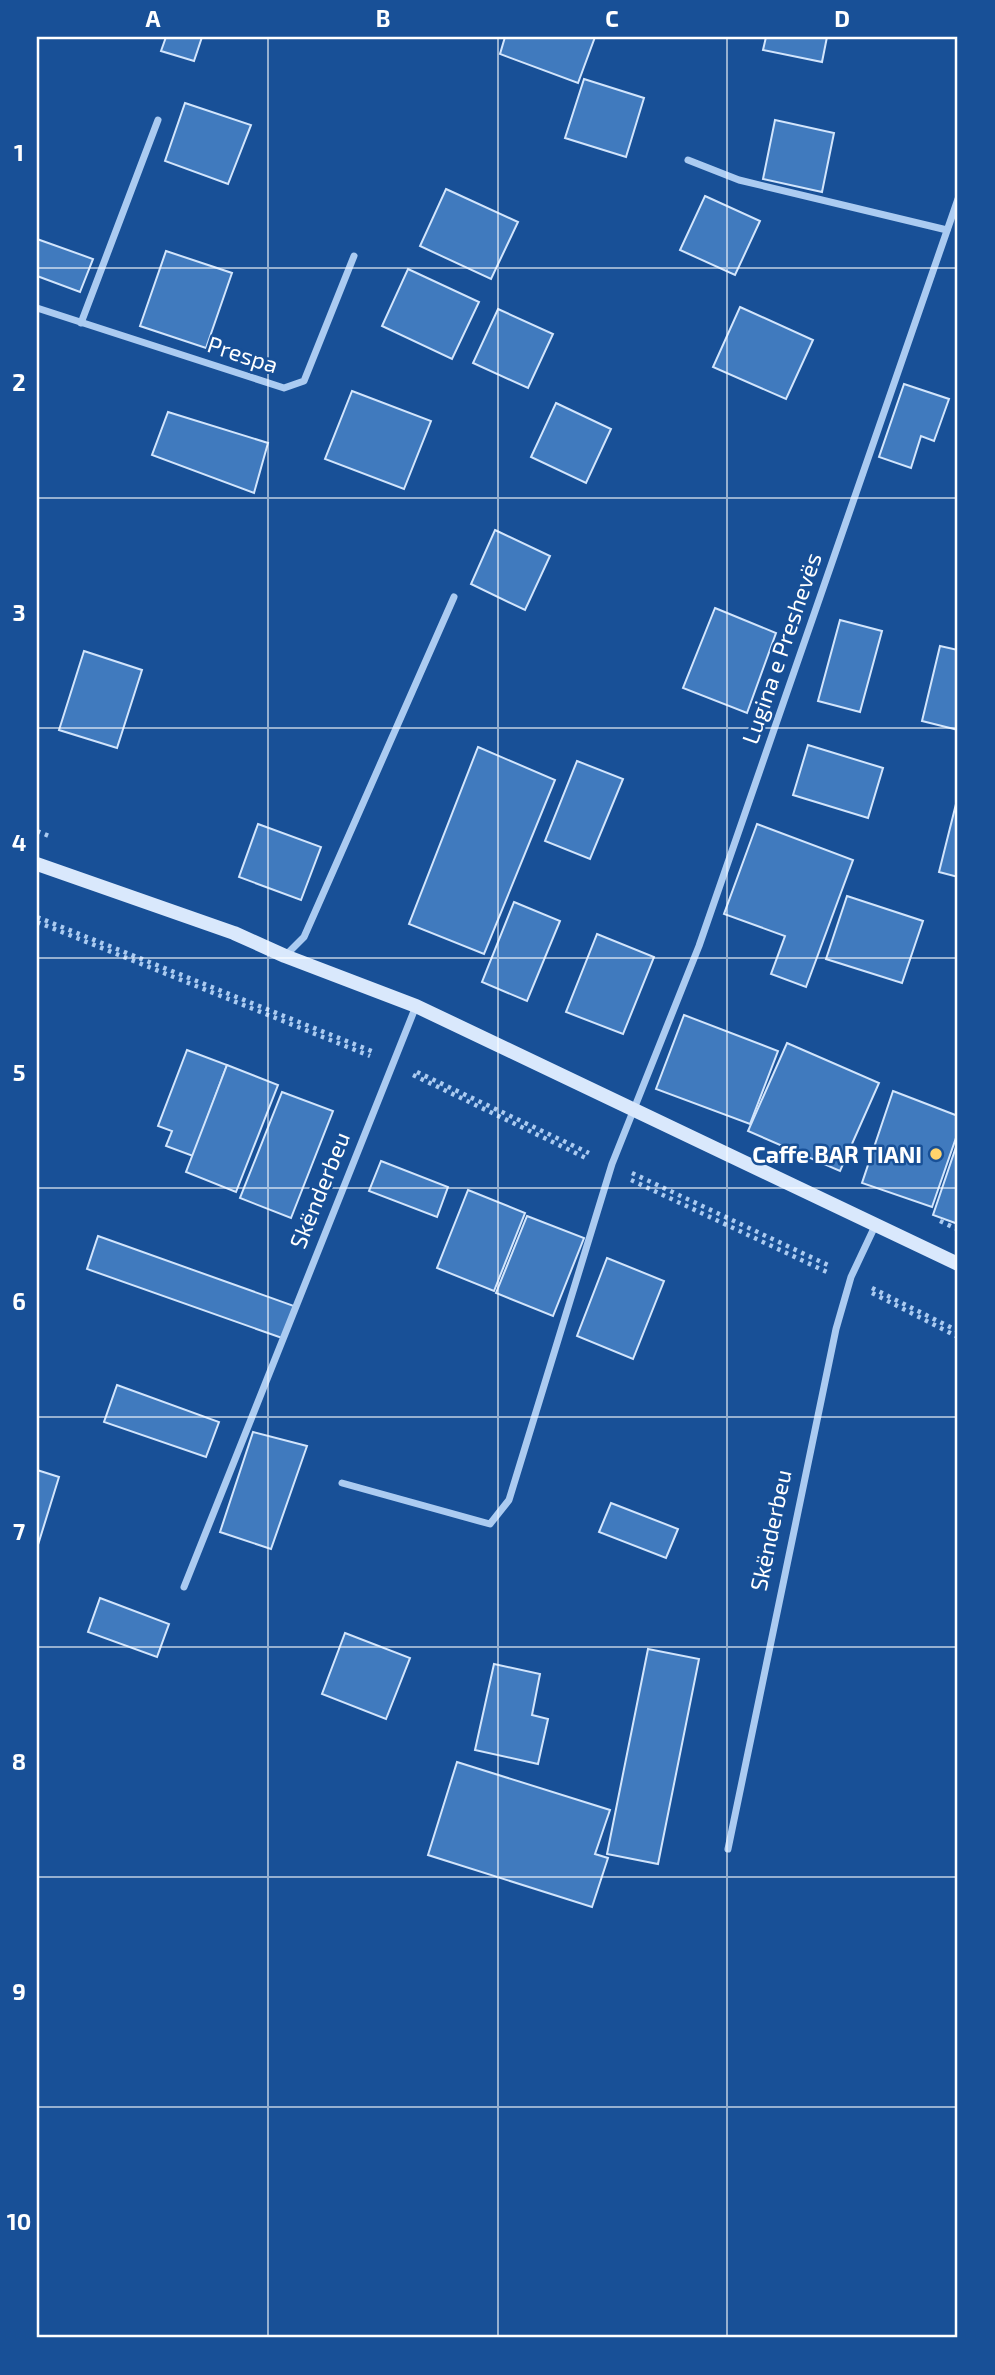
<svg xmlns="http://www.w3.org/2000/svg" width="995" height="2375" viewBox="0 0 995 2375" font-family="'Exo 2',sans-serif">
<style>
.building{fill:#407abe;stroke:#d2e5fc;stroke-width:2}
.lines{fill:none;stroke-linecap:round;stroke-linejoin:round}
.path{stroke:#abcbf1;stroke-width:4.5;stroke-dasharray:3.5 5;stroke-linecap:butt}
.minor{stroke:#abcbf1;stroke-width:7}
.secondary{stroke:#d9e8fc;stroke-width:14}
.grid{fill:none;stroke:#fff;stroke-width:2;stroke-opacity:0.55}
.poi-dot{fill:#ffd36b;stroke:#185097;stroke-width:2.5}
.labels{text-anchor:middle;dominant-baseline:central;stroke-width:5;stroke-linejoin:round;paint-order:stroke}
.street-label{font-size:23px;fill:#fff;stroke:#185097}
.poi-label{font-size:23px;font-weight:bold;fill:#fff;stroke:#185097;text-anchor:end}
.neatline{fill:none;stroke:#fff;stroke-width:2.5}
.grid-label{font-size:23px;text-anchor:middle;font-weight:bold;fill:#fff}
</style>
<rect width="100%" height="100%" fill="#185097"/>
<g class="building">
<polygon points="166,37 202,37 194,61 161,51"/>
<polygon points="505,37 595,37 578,83 500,54"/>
<polygon points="766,37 827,37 822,62 763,50"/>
<polygon points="584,79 644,98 626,157 565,138"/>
<polygon points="185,103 251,125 228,184 165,161"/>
<polygon points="775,120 834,133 822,192 763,179"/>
<polygon points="446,189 518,222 491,279 420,246"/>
<polygon points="705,196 760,221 735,275 680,250"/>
<polygon points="37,239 93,259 80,292 37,276"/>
<polygon points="166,251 232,273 206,348 140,326"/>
<polygon points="408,269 479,302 452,359 382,326"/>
<polygon points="740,307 813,340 786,399 713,367"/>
<polygon points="498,309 553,334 528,388 473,363"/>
<polygon points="904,384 949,399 934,441 921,436 911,468 879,457"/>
<polygon points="352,391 431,421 404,489 325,459"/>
<polygon points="556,403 611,429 586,483 531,457"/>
<polygon points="168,412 268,443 254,493 152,455"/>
<polygon points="495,530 550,556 525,610 471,584"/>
<polygon points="715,608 776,633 747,713 683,688"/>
<polygon points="840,620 882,631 860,712 818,701"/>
<polygon points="940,646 958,650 958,730 922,721"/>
<polygon points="84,651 142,670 117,748 59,730"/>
<polygon points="808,745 883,768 868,818 793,795"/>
<polygon points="478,747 555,780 484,954 409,924"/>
<polygon points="577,761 623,779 590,859 545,841"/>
<polygon points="956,804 958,805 958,877 939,872"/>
<polygon points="258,824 321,847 301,900 239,877"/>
<polygon points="757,824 853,860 806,987 771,974 785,936 724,914"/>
<polygon points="847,896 923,921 902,983 826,959"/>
<polygon points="514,902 560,921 527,1001 482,982"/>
<polygon points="597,934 654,957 623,1034 566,1012"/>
<polygon points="684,1015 778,1051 750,1124 656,1089"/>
<polygon points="787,1043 879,1083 840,1171 748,1131"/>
<polygon points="187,1050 227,1065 193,1156 166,1146 172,1131 158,1126"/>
<polygon points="227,1065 278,1085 236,1192 186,1172"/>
<polygon points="893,1091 958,1116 958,1132 932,1207 862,1183"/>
<polygon points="282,1092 333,1111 291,1218 240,1198"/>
<polygon points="958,1141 958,1224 933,1215"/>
<polygon points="381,1161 448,1187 437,1217 369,1191"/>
<polygon points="468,1190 525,1213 494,1291 437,1268"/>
<polygon points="527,1216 584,1238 553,1316 496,1293"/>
<polygon points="98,1236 294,1306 282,1338 87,1269"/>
<polygon points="607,1258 664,1281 633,1359 577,1336"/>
<polygon points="117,1385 219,1422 206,1457 104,1422"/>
<polygon points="253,1432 307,1446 271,1549 220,1532"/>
<polygon points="37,1470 59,1477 37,1548"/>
<polygon points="611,1503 678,1529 666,1558 599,1532"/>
<polygon points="100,1598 169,1624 157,1657 88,1632"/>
<polygon points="345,1633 410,1658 386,1719 322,1694"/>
<polygon points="648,1649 699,1659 658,1864 607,1854"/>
<polygon points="494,1664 540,1674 532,1715 548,1719 538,1764 475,1750"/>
<polygon points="457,1762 610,1810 595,1854 608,1858 592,1907 428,1855"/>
</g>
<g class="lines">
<g class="path">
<polyline points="37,831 49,836"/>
<polyline points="37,917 374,1052"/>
<polyline points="37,922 370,1056"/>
<polyline points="417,1072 589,1153"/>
<polyline points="413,1075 588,1159"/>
<polyline points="632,1173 830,1266"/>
<polyline points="631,1180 829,1273"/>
<polyline points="940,1221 957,1229"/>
<polyline points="872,1288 958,1331"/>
<polyline points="872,1293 958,1337"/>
</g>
<g class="minor">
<polyline points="688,160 739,180 947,230"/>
<polyline points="37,308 284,388 304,381 354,256"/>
<polyline points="81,323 158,120"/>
<polyline points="285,956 304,937 454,597"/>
<polyline points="342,1483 490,1524 509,1500 612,1164 699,946 958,199"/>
<polyline points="184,1587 416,1006"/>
<polyline points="728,1849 836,1329 851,1277 875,1226"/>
</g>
<polyline class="secondary" points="37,864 234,933 285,956 416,1006 958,1264"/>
</g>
<path class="grid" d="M268,37V2338M498,37V2338M727,37V2338M37,268H958M37,498H958M37,728H958M37,958H958M37,1188H958M37,1417H958M37,1647H958M37,1877H958M37,2107H958"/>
<circle class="poi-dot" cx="936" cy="1154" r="7"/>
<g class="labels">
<g class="street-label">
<text transform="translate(243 354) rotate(18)">Prespa</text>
<text transform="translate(781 648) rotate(-71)">Lugina e Preshevës</text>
<text transform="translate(319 1190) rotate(-68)">Skënderbeu</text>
<text transform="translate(770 1530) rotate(-78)">Skënderbeu</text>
</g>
<g class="poi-label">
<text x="922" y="1154">Caffe BAR TIANI</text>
</g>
</g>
<rect width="995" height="2375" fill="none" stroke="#185097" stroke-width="77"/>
<rect x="38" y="38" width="918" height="2298" class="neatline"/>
<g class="grid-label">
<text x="153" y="27">A</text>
<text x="383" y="27">B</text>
<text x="612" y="27">C</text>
<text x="842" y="27">D</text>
<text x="19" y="161">1</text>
<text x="19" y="391">2</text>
<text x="19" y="621">3</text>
<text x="19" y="851">4</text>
<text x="19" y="1081">5</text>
<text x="19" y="1310">6</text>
<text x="19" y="1540">7</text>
<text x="19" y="1770">8</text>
<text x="19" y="2000">9</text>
<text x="19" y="2230">10</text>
</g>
</svg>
